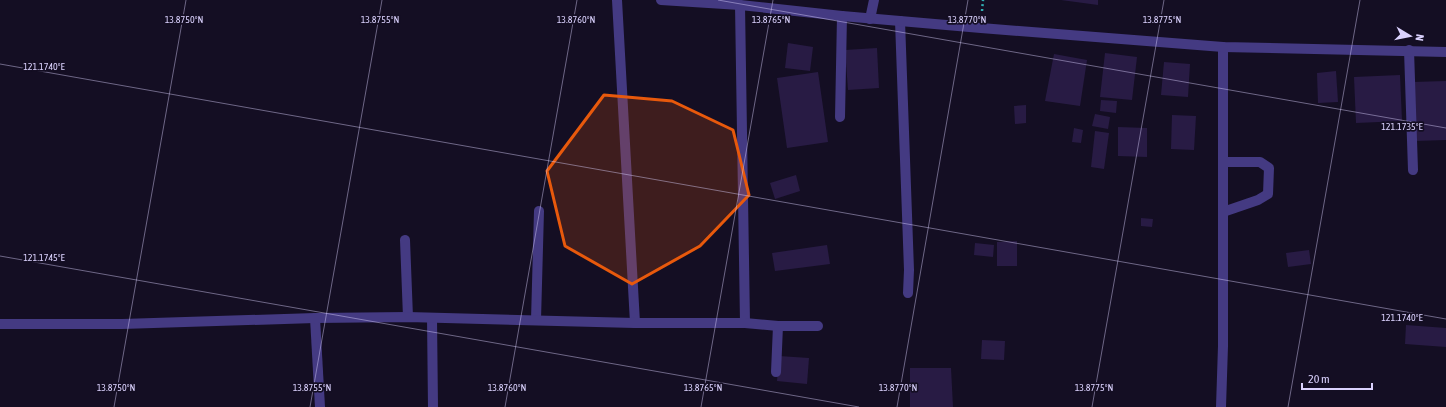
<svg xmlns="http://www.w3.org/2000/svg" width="1446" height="407" viewBox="0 0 1446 407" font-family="'Asap Condensed',sans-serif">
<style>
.building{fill:#281b44}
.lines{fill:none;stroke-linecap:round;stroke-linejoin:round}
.path{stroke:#31aeb3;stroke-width:2.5;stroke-dasharray:2 3;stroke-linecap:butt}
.service{stroke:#443a82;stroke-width:10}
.minor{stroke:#443a82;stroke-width:10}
.tertiary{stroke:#443a82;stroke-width:10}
.marked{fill:#e8590c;fill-opacity:0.2;stroke:#e8590c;stroke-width:3;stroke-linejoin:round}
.ticks{fill:none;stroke:#dbd2fe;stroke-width:1;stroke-opacity:0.45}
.ticks-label{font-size:10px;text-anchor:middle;fill:#dbd2fe;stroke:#140e23;stroke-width:3.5;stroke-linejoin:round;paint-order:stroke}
</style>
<rect width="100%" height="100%" fill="#140e23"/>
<g class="building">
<polygon points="1061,0 1098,0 1098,5"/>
<polygon points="788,43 813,47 810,71 785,68"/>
<polygon points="877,48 879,88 848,90 845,50"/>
<polygon points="1105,53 1137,57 1132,100 1100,97"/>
<polygon points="1054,54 1087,60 1080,106 1045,101"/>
<polygon points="1164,62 1190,64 1188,97 1161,95"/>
<polygon points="1336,71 1338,102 1318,103 1317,73"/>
<polygon points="818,72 828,142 787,148 777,78"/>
<polygon points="1400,75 1402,121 1356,123 1354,77"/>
<polygon points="1446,81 1446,140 1415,141 1413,82"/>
<polygon points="1101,100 1117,101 1116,113 1100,111"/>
<polygon points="1026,105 1026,123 1015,124 1014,106"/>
<polygon points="1095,114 1110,117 1108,129 1092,126"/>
<polygon points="1172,115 1196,116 1194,150 1171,149"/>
<polygon points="1118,127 1147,128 1147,157 1118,156"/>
<polygon points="1074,128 1083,130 1081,143 1072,142"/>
<polygon points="1095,131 1109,133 1104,169 1091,167"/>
<polygon points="796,175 800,191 775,199 770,183"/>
<polygon points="1141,218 1153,219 1152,227 1141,226"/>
<polygon points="1017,241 1017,266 997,266 997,242"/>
<polygon points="975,243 994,245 993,257 974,255"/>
<polygon points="827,245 830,264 775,271 772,253"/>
<polygon points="1309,250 1311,264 1288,267 1286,253"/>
<polygon points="1406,325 1446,328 1446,347 1405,344"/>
<polygon points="982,340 1005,341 1004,360 981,359"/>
<polygon points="779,356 809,358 807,384 777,381"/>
<polygon points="910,368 951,368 953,407 910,407"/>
</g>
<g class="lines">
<polyline class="path" points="982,11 983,0"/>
<g class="service">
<polyline points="870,19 874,0"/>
<polyline points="840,117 842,16"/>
<polyline points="1223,212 1258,200 1268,194 1269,168 1260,162 1223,162"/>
<polyline points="405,240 408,317"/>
<polyline points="536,320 539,211"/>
<polyline points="776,372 778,326"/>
</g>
<g class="minor">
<polyline points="617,0 635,323"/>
<polyline points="740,5 745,323"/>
<polyline points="900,21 909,270 908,293"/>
<polyline points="1409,50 1413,170"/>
<polyline points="315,318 320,407"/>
<polyline points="432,318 433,407"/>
<polyline points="0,324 122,324 315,318 408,317 635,323 745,323 778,326 818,326"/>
<polyline points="1221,407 1223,346 1223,47"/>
</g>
<polyline class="tertiary" points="661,0 740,5 842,16 981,28 1223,47 1446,52"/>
</g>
<path class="marked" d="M604,95L672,101L733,130L749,195L700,246L632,284L565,246L547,171Z"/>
<path class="ticks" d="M718,0L1446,128M0,64L1446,319M0,256L859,407M114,407L186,0M310,407L382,0M505,407L577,0M701,407L773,0M897,407L968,0M1092,407L1164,0M1288,407L1360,0"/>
<g class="ticks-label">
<text x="184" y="23">13.8750°N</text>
<text x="380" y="23">13.8755°N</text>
<text x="576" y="23">13.8760°N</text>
<text x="771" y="23">13.8765°N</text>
<text x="967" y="23">13.8770°N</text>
<text x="1162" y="23">13.8775°N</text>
<text x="44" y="70">121.1740°E</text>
<text x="1402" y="130">121.1735°E</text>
<text x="44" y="261">121.1745°E</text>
<text x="1402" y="321">121.1740°E</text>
<text x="116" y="391">13.8750°N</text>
<text x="312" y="391">13.8755°N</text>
<text x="507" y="391">13.8760°N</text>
<text x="703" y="391">13.8765°N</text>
<text x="898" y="391">13.8770°N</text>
<text x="1094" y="391">13.8775°N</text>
</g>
<g transform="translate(1410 36) rotate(100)" stroke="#140e23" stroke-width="3" paint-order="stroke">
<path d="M0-3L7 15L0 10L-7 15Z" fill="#dbd2fe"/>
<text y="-6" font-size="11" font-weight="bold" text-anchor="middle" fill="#dbd2fe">N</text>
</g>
<path d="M1302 383v6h70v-6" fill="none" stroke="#dbd2fe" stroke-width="2"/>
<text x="1308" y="383" font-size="12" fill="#dbd2fe" stroke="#140e23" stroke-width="3" paint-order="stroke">20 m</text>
</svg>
